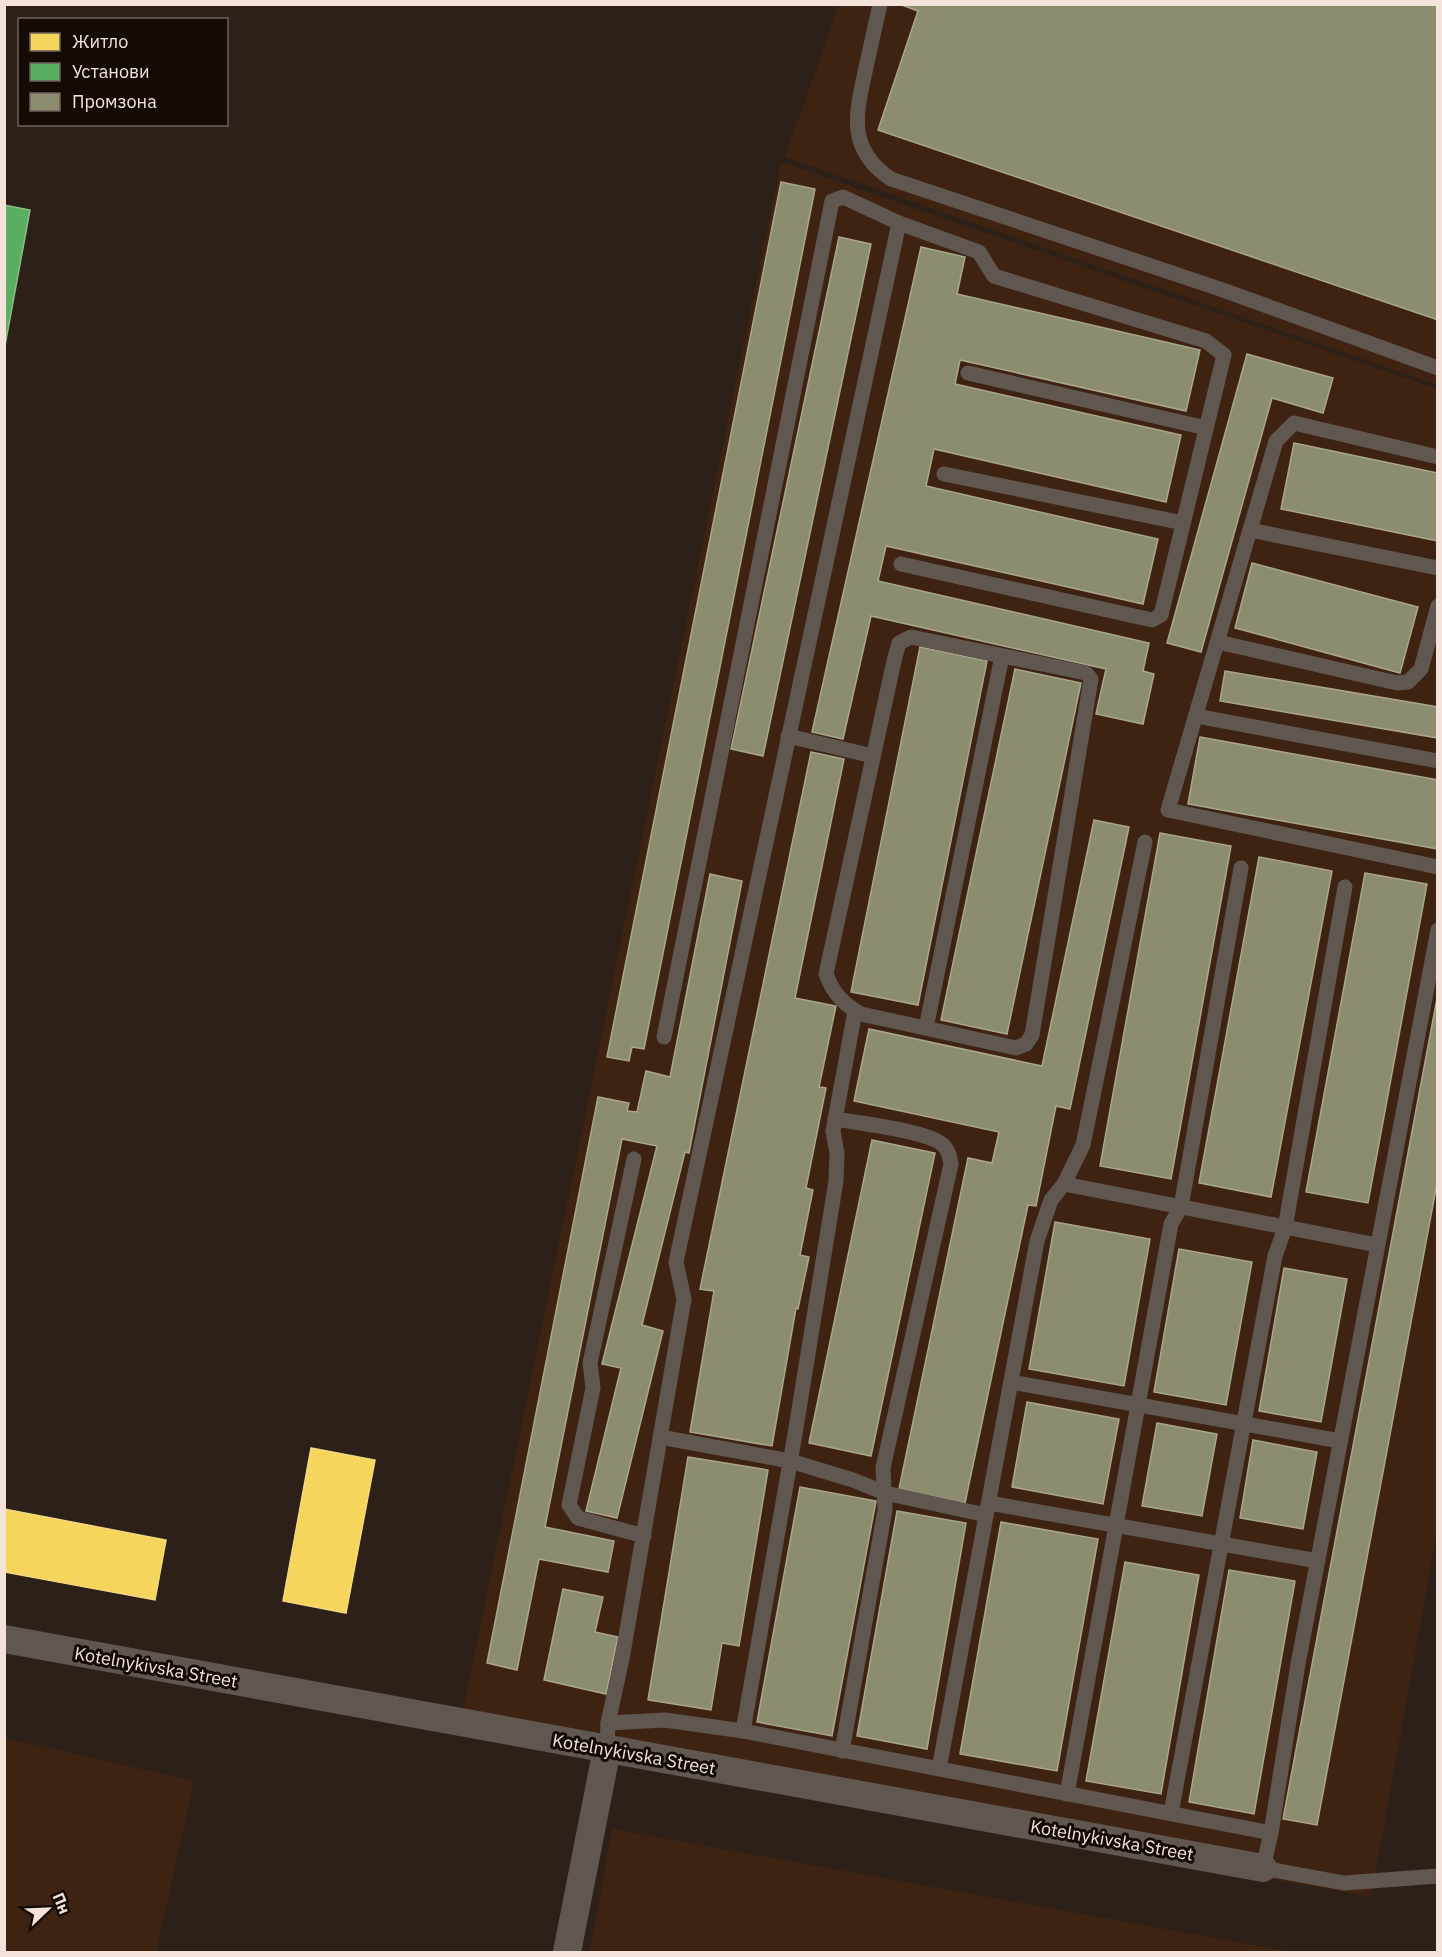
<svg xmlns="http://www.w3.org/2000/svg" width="1442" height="1957" viewBox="0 0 1442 1957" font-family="'IBM Plex Sans',sans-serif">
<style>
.built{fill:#3e2313}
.homes{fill:#f6d55c;stroke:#f5d982;stroke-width:1.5}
.public{fill:#5aae61;stroke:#88be85;stroke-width:1.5}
.industry{fill:#8c8c6e;stroke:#aba68e;stroke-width:1.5}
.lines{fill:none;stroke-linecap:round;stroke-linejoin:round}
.service{stroke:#615751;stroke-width:15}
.minor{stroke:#615751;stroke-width:28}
.labels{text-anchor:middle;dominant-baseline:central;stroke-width:6;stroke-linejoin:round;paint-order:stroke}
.street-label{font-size:18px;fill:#f3e3da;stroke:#150b05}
</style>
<rect width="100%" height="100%" fill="#2c2018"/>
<g class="built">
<polygon points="839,5 1437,5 1437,385 785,157"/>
<polygon points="781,162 1437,389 1438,1527 1371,1897 458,1735"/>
<polygon points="5,1738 194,1781 156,1952 5,1952"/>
<polygon points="612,1829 1293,1952 590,1952"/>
</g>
<g class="homes">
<polygon points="311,1448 375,1460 346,1613 283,1601"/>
<polygon points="4,1509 166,1540 155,1600 4,1572"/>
</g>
<polygon class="public" points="4,205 30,210 4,351"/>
<g class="industry">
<polygon points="899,4 1438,4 1438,320 878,130 918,11"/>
<polygon points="781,182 815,189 644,1049 632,1047 629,1061 607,1057"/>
<polygon points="839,237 871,244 763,756 731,749"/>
<polygon points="921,247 965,257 957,294 1200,350 1186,411 960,360 955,384 1181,435 1166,502 934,449 926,486 1158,539 1143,604 886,546 878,581 1149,643 1143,671 1154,674 1143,724 1096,714 1106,669 871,616 843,739 812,732"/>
<polygon points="1247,354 1333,378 1323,413 1272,398 1201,652 1167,643"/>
<polygon points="1294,443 1438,473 1438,541 1281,509"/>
<polygon points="1252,563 1418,607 1400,673 1235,628"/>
<polygon points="920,647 987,661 918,1005 851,992"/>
<polygon points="1015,669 1081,683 1007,1034 941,1020"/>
<polygon points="1225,671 1438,707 1438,738 1220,701"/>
<polygon points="1200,737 1438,780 1438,849 1188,804"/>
<polygon points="811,752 844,759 795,998 836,1006 819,1087 826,1088 806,1188 813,1190 800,1255 809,1257 798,1309 796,1308 772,1446 690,1432 714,1291 700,1289"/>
<polygon points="1094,820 1129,827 1070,1109 1056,1106 1036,1206 1028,1205 965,1503 899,1489 968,1158 992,1163 999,1132 854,1101 869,1029 1042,1066"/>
<polygon points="1160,833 1231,846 1171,1179 1100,1166"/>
<polygon points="1259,857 1332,871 1271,1197 1199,1183"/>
<polygon points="1365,873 1427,884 1368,1203 1306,1192"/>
<polygon points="710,874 742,881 689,1153 685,1152 642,1325 663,1331 617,1518 586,1511 621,1368 602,1364 657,1146 622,1139 545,1527 614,1541 608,1572 539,1559 517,1670 487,1663 598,1097 629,1103 627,1111 637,1112 646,1071 670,1077"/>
<polygon points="1438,993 1438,1178 1317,1825 1283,1819"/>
<polygon points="872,1140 935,1153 871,1456 809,1443"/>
<polygon points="1055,1222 1150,1239 1124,1386 1029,1369"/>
<polygon points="1179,1249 1252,1262 1226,1405 1154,1392"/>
<polygon points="1284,1268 1347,1279 1321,1422 1259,1411"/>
<polygon points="1027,1402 1119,1419 1103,1504 1012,1487"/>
<polygon points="1157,1423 1217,1434 1202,1516 1142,1506"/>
<polygon points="1253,1440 1317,1452 1303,1529 1240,1518"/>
<polygon points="688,1457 768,1470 739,1646 722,1643 711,1710 648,1700"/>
<polygon points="800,1487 876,1501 832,1736 757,1722"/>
<polygon points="897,1511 966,1523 927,1749 857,1736"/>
<polygon points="1001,1522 1098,1539 1057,1771 960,1754"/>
<polygon points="1125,1562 1199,1575 1161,1794 1086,1781"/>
<polygon points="1229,1570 1295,1581 1254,1814 1189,1802"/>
<polygon points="563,1589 603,1597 595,1632 618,1637 606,1694 544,1680"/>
</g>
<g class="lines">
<g class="service">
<path d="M880,4C875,27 870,50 865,72C855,117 848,150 891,179L1220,289L1438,368"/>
<polyline points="968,373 1206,428"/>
<polyline points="1438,457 1294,423 1276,441 1168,810 1438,867"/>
<polyline points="944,474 1183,523"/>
<polyline points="1250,530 1438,568"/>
<path d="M911,637L1086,673L1091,679L1032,1035L1026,1044L1016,1048L861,1014C843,1004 833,993 826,974L894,661L899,643Z"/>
<polyline points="1218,642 1397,683 1408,682 1421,669 1438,606"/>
<polyline points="1196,716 1438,761"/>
<polyline points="788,736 873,756"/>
<polyline points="1438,930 1298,1664 1271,1833 1263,1868 1344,1883 1438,1876"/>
<polyline points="926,1028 1002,656"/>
<polyline points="664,1037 832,201 843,197 899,223 979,252 994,276 1206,341 1224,355 1161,615 1152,620 901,564"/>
<path d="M835,1119C857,1123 932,1131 944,1146C949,1151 950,1157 951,1164L883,1468L885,1510L842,1751"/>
<polyline points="634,1159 590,1363 593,1388 569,1505 578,1518 644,1536"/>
<polyline points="1064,1184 1377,1245"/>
<polyline points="1011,1382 1340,1441"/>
<polyline points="660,1437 790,1461 853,1480 885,1493 986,1515"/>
<polyline points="989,1503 1318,1561"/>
<polyline points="608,1723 665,1720 743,1731 1271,1833"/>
<polyline points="743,1731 795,1434 836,1181 837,1153 833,1131 855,1011"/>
<polyline points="607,1749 608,1723 622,1659 684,1299 676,1262 899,223"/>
<polyline points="939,1769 1037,1241 1051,1200 1064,1184 1083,1145 1145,842"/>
<polyline points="1067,1794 1171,1224 1181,1207 1241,868"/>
<polyline points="1171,1813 1275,1256 1285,1228 1345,887"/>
</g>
<g class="minor">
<polyline points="4,1639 1263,1868"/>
<polyline points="567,1952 607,1749"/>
</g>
</g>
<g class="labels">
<g class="street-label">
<text transform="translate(156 1667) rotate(10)">Kotelnykivska Street</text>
<text transform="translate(634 1754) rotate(10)">Kotelnykivska Street</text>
<text transform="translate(1112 1840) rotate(10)">Kotelnykivska Street</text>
</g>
</g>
<rect width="1442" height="1957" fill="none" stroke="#f3e3da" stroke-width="12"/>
<rect x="18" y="18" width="210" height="108" fill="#150b05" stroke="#6e615a" stroke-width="1.5"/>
<rect x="30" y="33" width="30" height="18" fill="#f6d55c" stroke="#6e615a" stroke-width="1.5"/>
<text x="72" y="48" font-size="18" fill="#f3e3da">Житло</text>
<rect x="30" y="63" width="30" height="18" fill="#5aae61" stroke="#6e615a" stroke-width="1.5"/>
<text x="72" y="78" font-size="18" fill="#f3e3da">Установи</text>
<rect x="30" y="93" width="30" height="18" fill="#8c8c6e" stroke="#6e615a" stroke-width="1.5"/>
<text x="72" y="108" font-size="18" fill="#f3e3da">Промзона</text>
<g transform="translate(48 1909) rotate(67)" stroke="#150b05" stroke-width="4.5" paint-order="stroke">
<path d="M0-4.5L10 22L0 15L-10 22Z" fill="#f3e3da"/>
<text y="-9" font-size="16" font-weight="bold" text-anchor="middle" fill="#f3e3da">Пн</text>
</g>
</svg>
